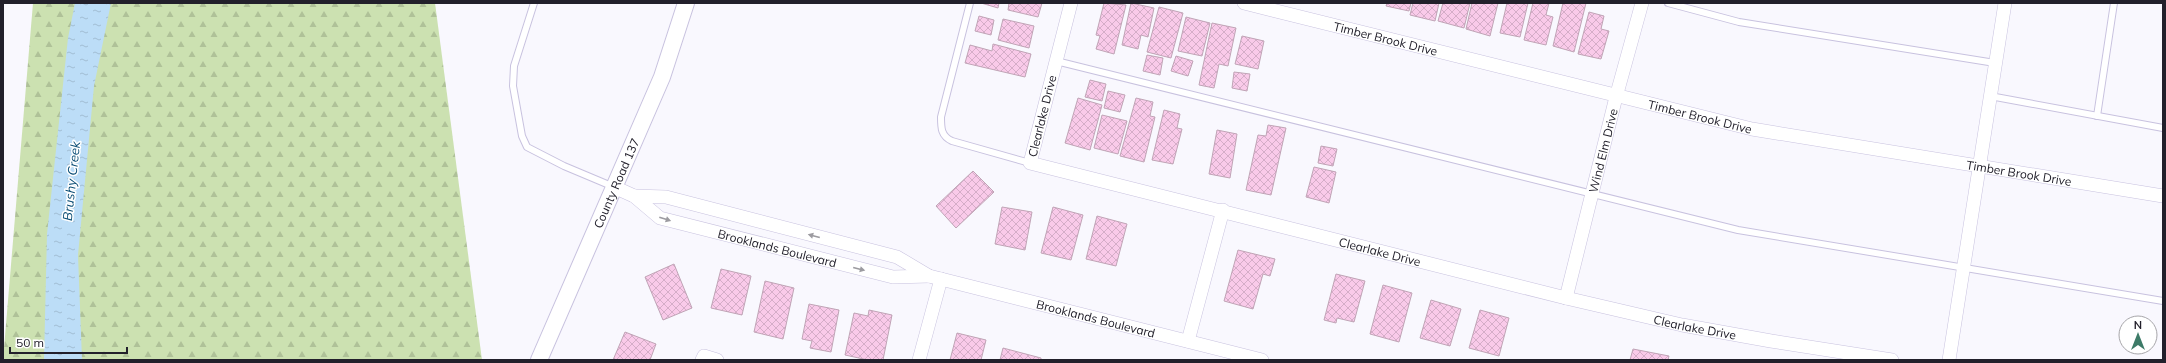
<svg xmlns="http://www.w3.org/2000/svg" width="2166" height="363" viewBox="0 0 2166 363" font-family="Mulish,sans-serif">
<style>
.forest{fill:url(#forest-firs)}
.water{fill:url(#water-ripples)}
.building{fill:url(#building-cross-hatch);stroke:#c0a4b6}
.lines{fill:none;stroke-linecap:round;stroke-linejoin:round}
.service-casing{stroke:#c8c2df;stroke-width:8}
.minor-casing{stroke:#c8c2df;stroke-width:14}
.tertiary-casing{stroke:#c8c2df;stroke-width:18}
.service{stroke:#fff;stroke-width:6}
.minor{stroke:#fff;stroke-width:13}
.tertiary{stroke:#fff;stroke-width:16}
.oneway{fill:#9c9ba0}
.labels{text-anchor:middle;dominant-baseline:central;stroke-width:3;stroke-linejoin:round;paint-order:stroke}
.street-label{font-size:12px;fill:#22202b;stroke:#fff}
.water-label{font-size:13px;font-style:italic;fill:#0a4d75;stroke:#fff}
</style>
<defs>
<pattern id="forest-firs" width="22" height="20" patternUnits="userSpaceOnUse"><rect width="22" height="20" fill="#cce1b1"/><path d="M5 1l3.5 6h-7zM16 11l3.5 6h-7z" fill="#afc198"/></pattern>
<pattern id="water-ripples" width="26" height="14" patternUnits="userSpaceOnUse"><rect width="26" height="14" fill="#bcddf7"/><path d="M2 4q2-2 4 0t4 0M15 11q2-2 4 0t4 0" fill="none" stroke="#a1bdd4"/></pattern>
<pattern id="building-cross-hatch" width="8" height="8" patternUnits="userSpaceOnUse"><rect width="8" height="8" fill="#f9cae9"/><path d="M0 0l8 8M0 8l8-8" fill="none" stroke="#d5adc8"/></pattern>
</defs>
<rect width="100%" height="100%" fill="#f9f8fe"/>
<polygon class="forest" points="33,3 435,3 482,360 3,360"/>
<polygon class="water" points="75,3 111,3 94,86 78,255 82,360 44,360 47,234 68,38"/>
<g class="building">
<polygon points="981,3 999,3 998,8"/>
<polygon points="1009,3 1042,3 1038,17 1008,10"/>
<polygon points="1104,3 1126,5 1114,54 1096,49 1100,36 1096,35"/>
<polygon points="1131,3 1154,8 1148,37 1141,35 1138,49 1122,45"/>
<polygon points="1387,3 1411,3 1409,11 1386,6"/>
<polygon points="1413,3 1439,3 1435,21 1410,15"/>
<polygon points="1443,3 1470,3 1464,28 1438,21"/>
<polygon points="1472,3 1498,3 1490,36 1466,29"/>
<polygon points="1507,3 1528,3 1520,37 1500,33"/>
<polygon points="1533,3 1549,3 1546,15 1553,17 1546,45 1524,40"/>
<polygon points="1563,3 1586,3 1574,52 1553,46"/>
<polygon points="1159,7 1183,13 1171,58 1147,52"/>
<polygon points="1589,12 1604,16 1601,29 1609,31 1601,59 1578,54"/>
<polygon points="979,16 994,20 991,35 975,31"/>
<polygon points="1186,17 1210,23 1202,56 1178,51"/>
<polygon points="1003,19 1034,26 1029,48 998,40"/>
<polygon points="1212,23 1236,28 1228,66 1219,64 1214,88 1199,85"/>
<polygon points="1242,36 1264,41 1258,69 1235,64"/>
<polygon points="993,44 1031,54 1025,77 965,63 970,45 992,51"/>
<polygon points="1147,55 1163,58 1160,75 1143,71"/>
<polygon points="1176,56 1193,61 1188,76 1171,71"/>
<polygon points="1234,72 1250,74 1247,91 1232,88"/>
<polygon points="1090,80 1106,84 1102,101 1085,97"/>
<polygon points="1108,91 1125,95 1120,112 1104,108"/>
<polygon points="1078,98 1102,105 1090,150 1065,143"/>
<polygon points="1136,98 1153,102 1150,116 1155,117 1144,162 1120,156"/>
<polygon points="1164,110 1180,114 1177,128 1182,129 1173,164 1152,160"/>
<polygon points="1102,115 1127,121 1118,154 1094,148"/>
<polygon points="1268,125 1286,128 1271,195 1246,190 1258,135 1266,136"/>
<polygon points="1217,130 1237,134 1230,178 1209,174"/>
<polygon points="1321,146 1337,149 1333,166 1318,163"/>
<polygon points="1314,167 1336,172 1329,203 1306,197"/>
<polygon points="973,171 994,192 956,228 936,206"/>
<polygon points="1002,207 1032,212 1025,250 995,244"/>
<polygon points="1053,207 1083,215 1071,260 1041,253"/>
<polygon points="1097,216 1127,224 1116,266 1086,259"/>
<polygon points="1238,250 1275,259 1270,276 1263,274 1253,309 1224,301"/>
<polygon points="674,264 692,308 663,320 645,277"/>
<polygon points="721,269 751,276 742,315 711,308"/>
<polygon points="1336,274 1365,281 1354,322 1337,318 1336,323 1324,320"/>
<polygon points="765,281 794,288 783,339 754,332"/>
<polygon points="1383,285 1412,293 1399,342 1370,334"/>
<polygon points="1431,300 1461,309 1450,346 1420,338"/>
<polygon points="809,304 839,310 831,352 810,348 812,341 802,339"/>
<polygon points="869,310 892,315 883,360 868,360 845,355 854,313 868,316"/>
<polygon points="1480,310 1509,318 1499,356 1469,348"/>
<polygon points="625,332 656,344 650,360 613,360"/>
<polygon points="957,333 986,340 981,360 950,360"/>
<polygon points="1003,348 1041,358 1041,360 1000,360"/>
<polygon points="1633,349 1669,356 1668,360 1630,360"/>
</g>
<g class="lines">
<g class="service-casing">
<g id="service">
<polyline points="534,3 514,66 513,86 522,136 527,147 564,166 614,187"/>
<path d="M970,3L941,117C941,128 941,136 952,141L1030,163"/>
<polyline points="1668,3 1739,22 1995,63"/>
<polyline points="1056,61 1738,230 2163,301"/>
<polyline points="1990,96 2163,128"/>
<polyline points="2097,116 2114,3"/>
</g>
</g>
<g class="minor-casing">
<g id="minor">
<path id="s1" d="M1071,3L1030,163L1566,298L1682,325L1771,341L1892,360"/>
<path id="s2" d="M1244,3L1752,129L2163,196"/>
<path id="s3" d="M614,187L634,196L660,218L893,277L929,276"/>
<path id="s4" d="M634,196L666,197L897,257L929,276L1262,360"/>
<path id="s5" d="M1566,298L1616,97L1642,3"/>
<polyline points="1188,341 1223,210"/>
<polyline points="702,360 704,356 717,360"/>
<polyline points="919,360 941,279"/>
<polyline points="1949,360 2005,3"/>
</g>
</g>
<g class="tertiary-casing">
<g id="tertiary">
<path id="s6" d="M539,360L662,77L686,3"/>
</g>
</g>
<use href="#service" class="service"/>
<use href="#minor" class="minor"/>
<use href="#tertiary" class="tertiary"/>
</g>
<defs><path id="oneway-solid" d="M-6-.8H1V-3.2L6.5 0L1 3.2V.8H-6Z"/></defs>
<g class="oneway">
<use href="#oneway-solid" transform="translate(665 219) rotate(18)"/>
<use href="#oneway-solid" transform="translate(814 236) rotate(-165)"/>
<use href="#oneway-solid" transform="translate(859 269) rotate(14)"/>
</g>
<g class="labels">
<g class="street-label">
<text stroke="none"><textPath href="#s2" startOffset="146">Timber Brook Drive</textPath></text>
<text transform="translate(1042 116) rotate(-76)">Clearlake Drive</text>
<text stroke="none"><textPath href="#s2" startOffset="470">Timber Brook Drive</textPath></text>
<text stroke="none"><textPath href="#s5" startOffset="152">Wind Elm Drive</textPath></text>
<text stroke="none"><textPath href="#s2" startOffset="794">Timber Brook Drive</textPath></text>
<text stroke="none"><textPath href="#s6" startOffset="193">County Road 137</textPath></text>
<text stroke="none"><textPath href="#s3" startOffset="177">Brooklands Boulevard</textPath></text>
<text stroke="none"><textPath href="#s1" startOffset="526">Clearlake Drive</textPath></text>
<text stroke="none"><textPath href="#s4" startOffset="480">Brooklands Boulevard</textPath></text>
<text stroke="none"><textPath href="#s1" startOffset="850">Clearlake Drive</textPath></text>
</g>
<g class="water-label">
<text transform="translate(71 181) rotate(-84)">Brushy Creek</text>
</g>
</g>
<rect width="2166" height="363" fill="none" stroke="#22202b" stroke-width="8"/>
<g transform="translate(2138 335)"><circle r="19" fill="#ffffff" stroke="#a7a6aa"/>
<path d="M0-3L7 15L0 10L-7 15Z" fill="#3d7b68"/>
<text y="-6" font-size="11" font-weight="bold" text-anchor="middle" fill="#22202b">N</text>
</g>
<path d="M10 347v6h117v-6" fill="none" stroke="#22202b" stroke-width="2"/>
<text x="16" y="347" font-size="12" fill="#22202b" stroke="#ffffff" stroke-width="3" paint-order="stroke">50 m</text>
</svg>
